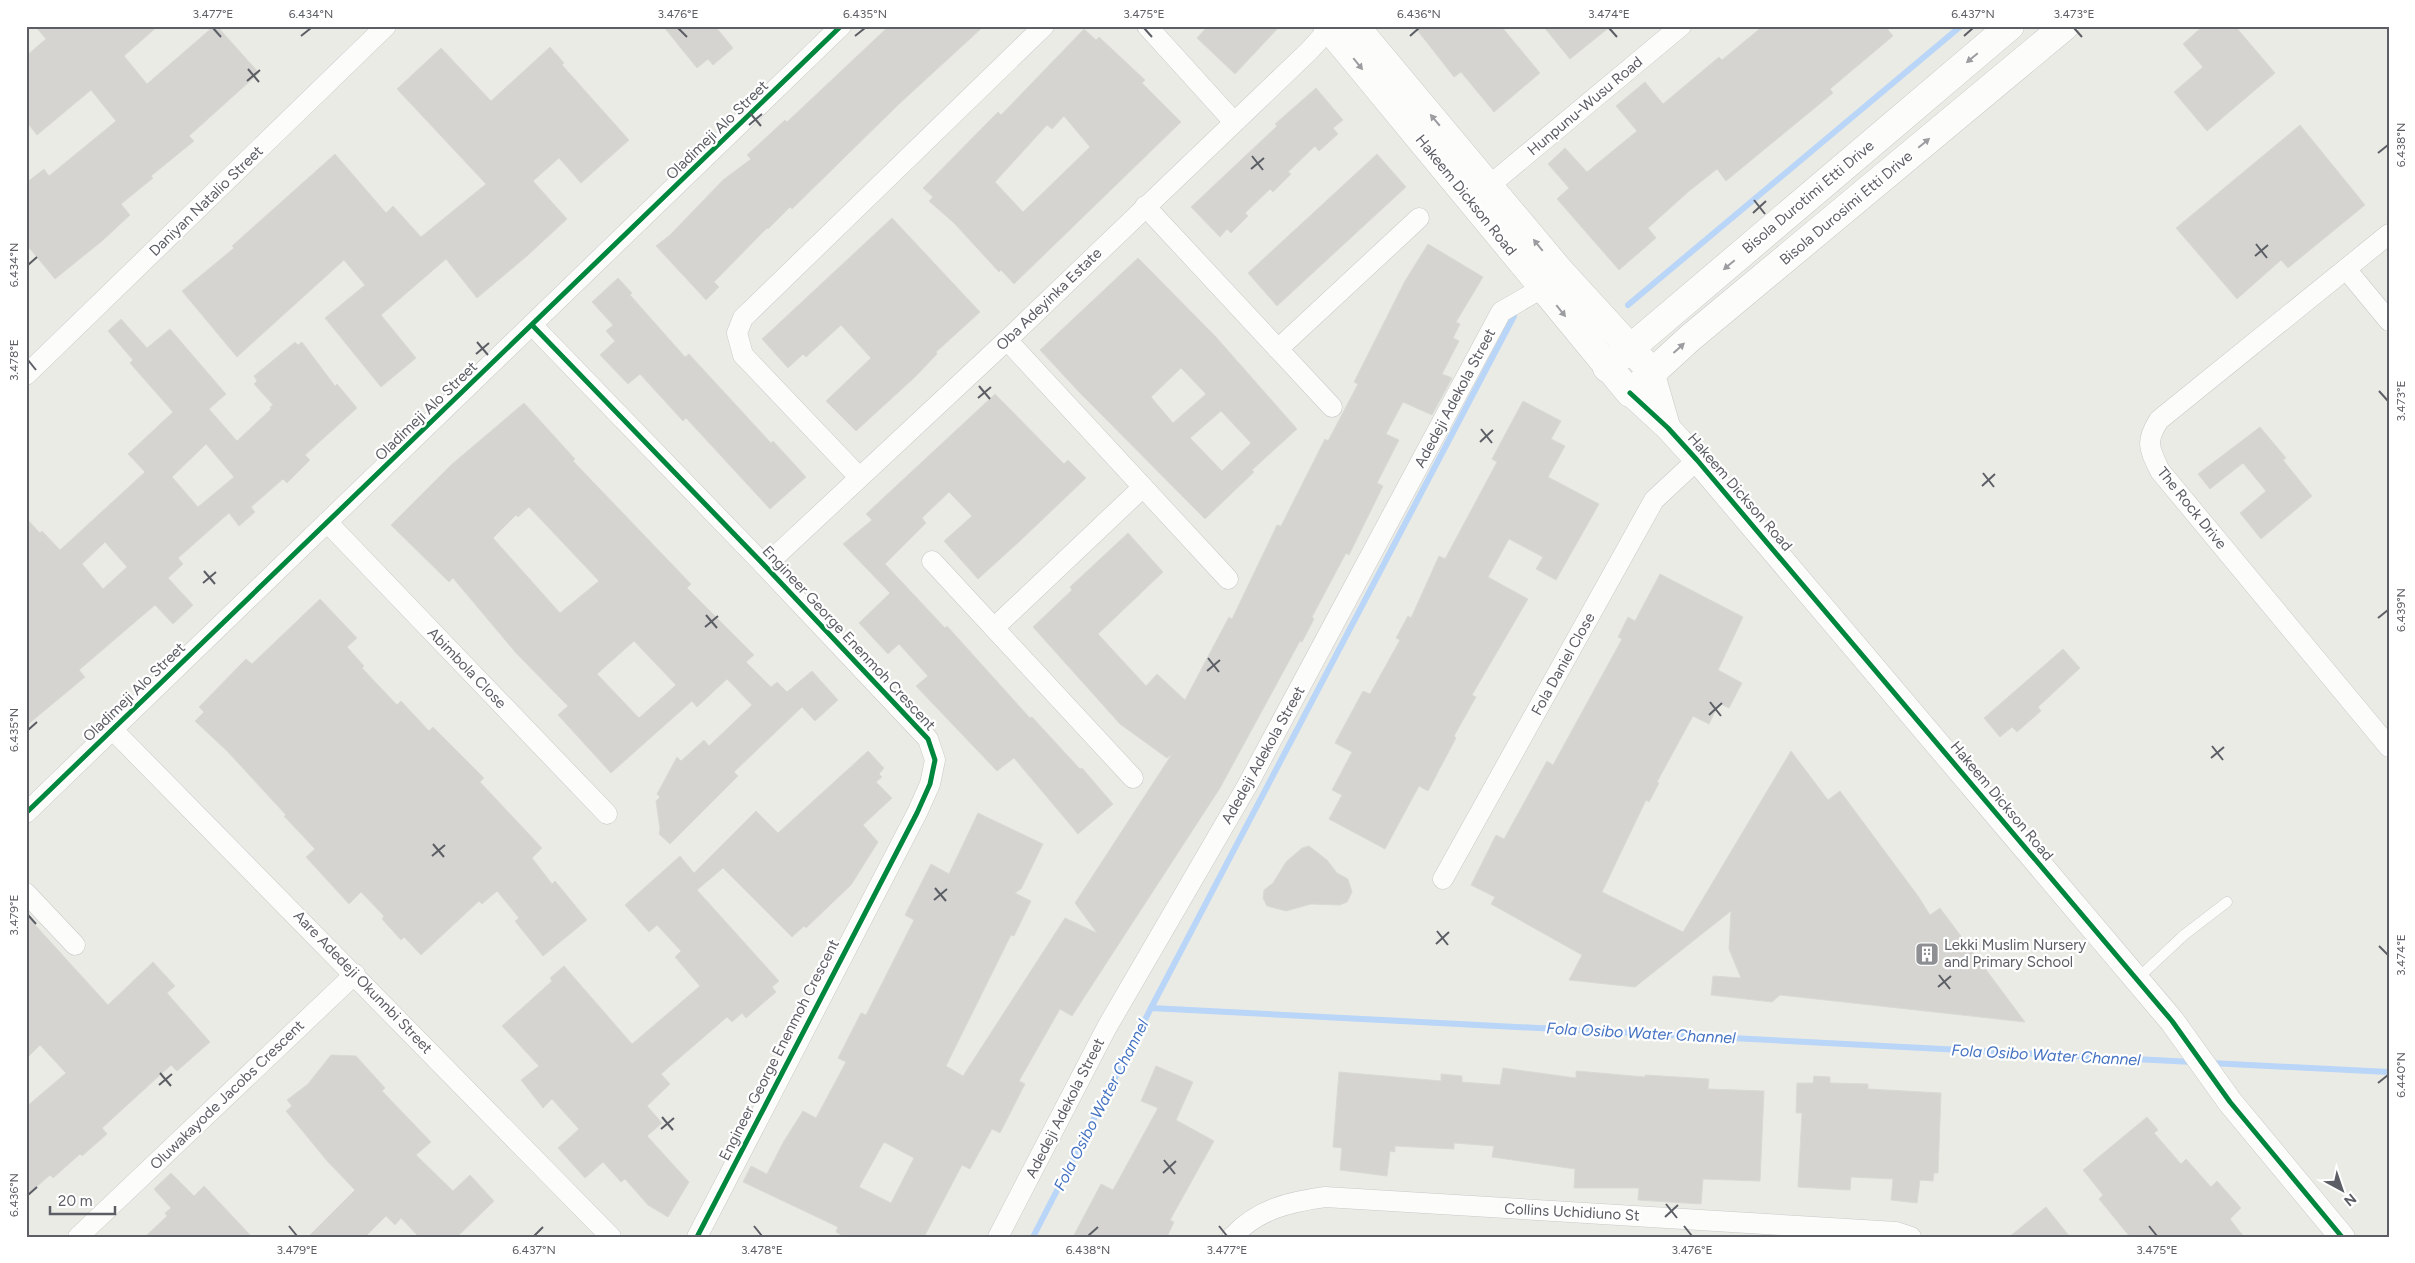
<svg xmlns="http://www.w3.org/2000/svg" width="2415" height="1263" viewBox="0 0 2415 1263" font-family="Figtree,sans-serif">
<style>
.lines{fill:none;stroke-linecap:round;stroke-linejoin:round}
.stream{stroke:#b9d5f7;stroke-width:6}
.building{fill:#d5d4d1;stroke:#dadad5;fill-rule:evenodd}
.service-casing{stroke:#c8c9c8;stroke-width:11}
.minor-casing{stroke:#c8c9c8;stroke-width:21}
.tertiary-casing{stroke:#c8c9c8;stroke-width:26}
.secondary-casing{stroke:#c8c8c7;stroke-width:29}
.service{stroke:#fcfcfb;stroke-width:10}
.minor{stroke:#fcfcfb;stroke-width:20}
.tertiary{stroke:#fcfcfb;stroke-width:25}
.secondary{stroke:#fcfcfb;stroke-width:28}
.cycleway-casing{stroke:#fff;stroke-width:8}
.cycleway{stroke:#00873e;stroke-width:5}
.oneway{fill:#9b9da0}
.ticks{fill:none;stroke:#5b5e64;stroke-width:2}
.labels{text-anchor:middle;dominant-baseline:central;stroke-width:4.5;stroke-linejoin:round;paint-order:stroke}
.street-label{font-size:15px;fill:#5b5e64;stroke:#fff}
.poi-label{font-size:15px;fill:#5b5e64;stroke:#fff;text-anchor:start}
.water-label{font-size:16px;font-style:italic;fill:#4573c2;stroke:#fff}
.neatline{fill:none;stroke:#5b5e64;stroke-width:2}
.ticks-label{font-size:12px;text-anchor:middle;fill:#5b5e64}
</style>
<rect width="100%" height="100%" fill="#ebebe6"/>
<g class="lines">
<g class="stream">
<polyline points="1628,305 1961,26"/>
<polyline points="1151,1008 1514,316"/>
<polyline points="2211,1063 2389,1072"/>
<polyline points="1033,1237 1151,1008 2193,1062"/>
</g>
</g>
<g class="building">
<polygon points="35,26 158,26 124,56 147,84 214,26 217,26 259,73 189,136 194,141 151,176 153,178 121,204 130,215 102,241 55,279 26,244 26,183 44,169 49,176 116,121 91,90 37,135 26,121 26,56 46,39"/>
<polygon points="663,26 715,26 733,48 713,65 708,59 697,68"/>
<polygon points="889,26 984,26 899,104 792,209 790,207 768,229 767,228 714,282 719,287 706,300 656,246 670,235 723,180 751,159 747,155 785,120 787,122"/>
<polygon points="1208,26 1280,26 1235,74 1197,38"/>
<polygon points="1414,26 1501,26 1540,73 1494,112 1461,72 1454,77"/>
<polygon points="1543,26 1611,26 1570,59"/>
<polygon points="1763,26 1885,26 1893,36 1830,89 1833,93 1726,181 1717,169 1688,192 1648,228 1656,238 1619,270 1557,199 1569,188 1548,164 1565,148 1587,172 1637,131 1616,106 1645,82 1663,104 1719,57 1722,60"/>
<polygon points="2203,26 2235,26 2275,73 2207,131 2174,92 2203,67 2183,44"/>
<path d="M1084,29L1096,40L1099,37L1145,80L1142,83L1181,122L1014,284L1001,270L999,272L954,223L929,201L933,197L923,188L998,112L1001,115ZM1064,116L1090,147L1023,212L995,182L1047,125L1052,129Z"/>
<polygon points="550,47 564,63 562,65 629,140 581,183 559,158 533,181 567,219 527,256 477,298 446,259 381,315 416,358 381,387 325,318 365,285 344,260 237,357 182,291 234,248 232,246 335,154 386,213 393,206 421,237 486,184 397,89 441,48 491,101"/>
<polygon points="1316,88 1343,120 1333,128 1338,134 1319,151 1315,146 1288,172 1291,174 1273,192 1270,189 1245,213 1248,216 1231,233 1227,229 1220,237 1191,207 1277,126 1275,124"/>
<polygon points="2300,125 2365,205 2288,268 2281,260 2237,299 2176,228"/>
<polygon points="1377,154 1406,187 1277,306 1248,273"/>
<polygon points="892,218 980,312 936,352 937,354 915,377 856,431 826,401 871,358 841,325 806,357 803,354 788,368 762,339"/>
<path d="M1428,244L1483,277L1456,322L1460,324L1453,338L1459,341L1442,374L1452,378L1432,415L1403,402L1386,434L1399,440L1377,483L1383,486L1349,555L1346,553L1312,617L1314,619L1302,642L1300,641L1220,788L1072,1016L1060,1009L1019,1081L1025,1084L1000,1133L992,1129L970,1169L962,1165L924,1237H845L836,1232L838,1227L743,1182L751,1166L767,1174L784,1141L803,1111L816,1118L846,1062L838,1058L861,1013L866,1015L914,920L905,915L931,864L949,874L978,813L1043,844L1021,889L1015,893L1031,901L1014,936L1011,935L946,1066L963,1076L1065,918L1097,933L1075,903L1172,754L1167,758L1120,724L1033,627L1072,590L1070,587L1128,533L1163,572L1098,634L1146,686L1157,674L1185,700L1229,617L1232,619L1277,525L1281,526L1325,439L1328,441L1358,384L1354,382L1405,281ZM884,1142L914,1158L891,1203L859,1187Z"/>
<path d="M1138,258L1216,337L1297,429L1252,470L1254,472L1205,519L1080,393L1040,350ZM1181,368L1206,394L1173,423L1151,397ZM1221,411L1251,443L1222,471L1190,438Z"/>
<polygon points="618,278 632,293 630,295 685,357 689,354 771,443 773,441 806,477 770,509 686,418 683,421 640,374 628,384 600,355 615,341 606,331 613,325 592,302"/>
<path d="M121,319L147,348L170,329L226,394L209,409L237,441L271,409L270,407L273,405L254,384L257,381L254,376L295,342L298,345L302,342L335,386L337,384L357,408L305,455L310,460L287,483L283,479L251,507L255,512L239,526L229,513L178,558L183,564L168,578L193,605L173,624L155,605L79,670L85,677L26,726V518L40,533L42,531L60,550L145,472L128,454L173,412L130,363L133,360L108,331ZM206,444L234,477L198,507L172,477ZM105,542L127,567L103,589L82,564Z"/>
<polygon points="995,394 1064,464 1068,460 1086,478 1021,540 978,579 944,541 972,516 949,492 922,518 926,523 885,564 945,628 947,626 1030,718 1032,717 1080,769 1082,768 1113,804 1078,834 1014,758 997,771 934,705 916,686 928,676 899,644 888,654 859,623 890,593 843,544 872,520 866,514"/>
<polygon points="1523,401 1561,421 1551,439 1565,446 1548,477 1599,504 1556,580 1536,569 1543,557 1509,539 1488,577 1528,599 1472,695 1476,697 1454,736 1456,738 1428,791 1419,786 1385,849 1329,819 1342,795 1332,790 1352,752 1335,743 1363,691 1370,694 1400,640 1396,638 1408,616 1411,618 1439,556 1445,559 1497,462 1492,459"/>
<path d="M524,403L575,459L573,461L691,584L687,588L754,655L746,662L771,687L777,682L787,692L812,671L838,700L815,721L802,707L734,772L738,776L670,844L659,834L660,829L656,801L660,797L657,794L677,757L681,761L704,740L709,746L752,705L727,679L697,707L692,701L611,773L558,715L568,706L516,653L453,578L449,582L391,525L451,465ZM529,507L599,581L560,613L493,538L516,515L518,517ZM634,641L676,685L639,718L597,674Z"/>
<polygon points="2260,427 2286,458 2283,460 2312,496 2261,539 2240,513 2266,491 2243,463 2210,489 2198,474"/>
<polygon points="1660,574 1743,617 1718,670 1742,683 1729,708 1719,703 1709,724 1693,716 1657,782 1659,783 1649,802 1646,800 1602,892 1683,932 1791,751 1828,800 1840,791 1918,896 1930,915 1940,908 2025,1022 1780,995 1772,1002 1711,995 1713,976 1741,978 1729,949 1731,911 1635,987 1569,980 1582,955 1491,904 1495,897 1471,885 1496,835 1504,839 1547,761 1553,765 1622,639 1618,637 1628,617 1635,621"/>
<polygon points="320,599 357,638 347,647 364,666 362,668 397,705 401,701 429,731 433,727 484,778 480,782 542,848 532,858 552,884 555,881 587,920 543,956 515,921 519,918 497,891 482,904 479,901 421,955 404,937 401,940 382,919 384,916 361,892 349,904 306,857 315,849 284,816 286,815 227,751 195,721 204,712 199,707 246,659 252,664"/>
<polygon points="2063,649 2080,668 2038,707 2041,711 2017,732 2012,727 2000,737 1984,718"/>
<polygon points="868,751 884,768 879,774 882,777 876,782 892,798 863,825 878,842 851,885 806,928 804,926 792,937 723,868 697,890 779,981 772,987 776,992 746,1018 742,1013 732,1022 727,1017 661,1074 670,1084 647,1106 662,1123 647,1136 689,1182 668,1217 648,1205 625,1179 621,1182 603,1162 585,1178 558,1148 579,1129 552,1099 543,1108 521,1080 539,1066 502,1026 552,981 550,978 564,966 632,1044 700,986 675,957 681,951 657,925 649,932 625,905 680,856 694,873 756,811 778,833"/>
<polygon points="1309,846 1327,860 1337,873 1348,879 1352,892 1347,902 1340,905 1311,904 1286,911 1267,906 1263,898 1264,890 1273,883 1286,862 1302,848"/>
<polygon points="26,915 108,1005 153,962 175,986 167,993 210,1042 177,1071 171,1065 102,1128 107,1134 82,1156 80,1154 53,1178 50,1175 26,1196 26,1107 66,1073 40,1045 26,1059"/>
<polygon points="331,1055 356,1056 385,1088 382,1091 431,1142 416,1155 453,1191 470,1175 494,1201 457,1237 419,1237 401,1218 395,1225 386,1216 365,1237 308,1237 355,1190 328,1162 286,1111 292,1106 287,1100 308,1084"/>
<polygon points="1156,1066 1193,1082 1176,1120 1214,1141 1170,1220 1174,1222 1167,1237 1073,1237 1101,1184 1113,1190 1158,1108 1141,1101"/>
<polygon points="1503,1068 1576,1078 1576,1071 1645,1077 1645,1075 1709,1079 1708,1089 1764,1091 1760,1181 1703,1179 1701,1204 1638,1200 1639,1188 1574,1188 1575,1169 1492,1157 1494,1146 1454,1143 1454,1149 1395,1146 1395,1152 1390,1151 1387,1176 1340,1170 1342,1148 1333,1147 1339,1072 1441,1081 1441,1074 1462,1076 1462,1082 1500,1085"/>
<polygon points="1814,1076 1830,1077 1830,1083 1868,1084 1868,1089 1941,1093 1938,1173 1934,1173 1933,1181 1920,1180 1917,1203 1891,1200 1893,1179 1851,1177 1850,1190 1798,1187 1802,1113 1796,1113 1797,1083 1813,1083"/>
<polygon points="2147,1117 2158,1130 2154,1133 2181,1164 2186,1159 2211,1187 2217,1181 2241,1208 2230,1219 2244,1237 2130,1237 2099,1199 2103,1195 2083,1170"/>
<polygon points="171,1173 194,1196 204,1186 252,1237 145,1237 167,1216 165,1213 171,1208 154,1189"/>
<polygon points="2046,1207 2070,1237 2009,1237"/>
</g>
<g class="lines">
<g class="service-casing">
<polyline id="service" points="2137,979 2184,935 2227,902"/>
</g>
<g class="minor-casing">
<g id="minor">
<polyline points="1147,26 1234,122"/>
<polyline points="1490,185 1681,26"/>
<polyline points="1145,206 1332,407"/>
<path d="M2389,234L2159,420C2145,442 2149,448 2160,471L2389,747"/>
<polyline points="2346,269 2389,321"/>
<polyline points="533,326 765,566 928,739 935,760 930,784 917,813 697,1237"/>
<polyline points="1007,340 1228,579"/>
<polyline points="1278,349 1419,218"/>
<polyline points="26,375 386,26"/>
<polyline points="859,477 743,355 737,333 743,318 1044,26"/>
<polyline points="327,522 607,814"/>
<polyline points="932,561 1133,778"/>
<polyline points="765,566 1007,340 1309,51 1329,29"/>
<polyline points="994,628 1143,487"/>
<polyline points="113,730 611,1237"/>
<polyline points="26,813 841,26"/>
<polyline points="1443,879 1654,500 1697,460"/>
<polyline points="26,893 75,945"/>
<polyline points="78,1237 355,974"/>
<polyline points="998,1237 1107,1027 1247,786 1501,312 1542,288"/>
<path d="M1232,1237C1258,1209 1289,1202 1325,1197L1896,1232L1911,1237"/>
</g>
</g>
<g class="tertiary-casing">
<g id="tertiary">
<polyline points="1652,373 1668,428"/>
<polyline points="1630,393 1668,428 1697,460 2172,1021 2230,1102 2342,1237"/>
</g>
</g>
<g class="secondary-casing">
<g id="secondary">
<polyline points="1327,26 1630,393 1690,338 2065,26"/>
<polyline points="1355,26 1559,270 1643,362"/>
<polyline points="1607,368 2010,26"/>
</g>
</g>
<use href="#service" class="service"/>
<use href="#minor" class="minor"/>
<use href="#tertiary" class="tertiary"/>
<use href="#secondary" class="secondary"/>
<g class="cycleway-casing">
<g id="cycleway">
<polyline points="533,326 765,566 928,739 935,760 930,784 917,813 697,1237"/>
<polyline points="1630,393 1668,428 1697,460 2172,1021 2230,1102 2342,1237"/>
<polyline points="26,813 841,26"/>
</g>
</g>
<use href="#cycleway" class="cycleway"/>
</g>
<defs><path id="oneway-solid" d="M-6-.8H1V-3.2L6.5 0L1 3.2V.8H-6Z" transform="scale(1.25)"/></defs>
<g class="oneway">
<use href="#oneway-solid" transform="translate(1972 58) rotate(140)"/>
<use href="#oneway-solid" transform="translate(1358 64) rotate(51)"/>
<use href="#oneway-solid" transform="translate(1435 120) rotate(-130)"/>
<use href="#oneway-solid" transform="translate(1924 143) rotate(-40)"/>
<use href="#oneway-solid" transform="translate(1538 245) rotate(-129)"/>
<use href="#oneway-solid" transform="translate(1729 265) rotate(140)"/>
<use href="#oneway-solid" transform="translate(1561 311) rotate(51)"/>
<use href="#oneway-solid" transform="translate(1679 348) rotate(-42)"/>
</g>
<path class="ticks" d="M213,28L221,37M678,28L687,37M1144,28L1152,37M1609,28L1617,37M2074,28L2082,37M301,36L311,28M855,36L865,28M1410,36L1419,28M1964,36L1973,28M248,69L259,82M247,81L260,70M750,113L761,126M749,125L762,114M2378,153L2388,145M1252,156L1263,170M1251,169L1264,158M1754,200L1765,214M1753,213L1766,201M2256,244L2267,258M2255,256L2268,245M28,265L37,257M477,342L488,355M476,354L489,343M28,360L36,370M979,386L990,399M2379,391L2388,401M978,398L991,387M1481,429L1492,443M1480,442L1493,430M1983,473L1994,487M1982,486L1995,474M204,571L215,584M203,583L216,572M706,615L717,628M2378,618L2388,610M705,627L718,616M1208,658L1219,672M1207,671L1220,660M1710,702L1721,716M1709,715L1722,703M28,730L37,722M2212,746L2223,760M2211,758L2224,747M433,844L444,857M432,856L445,845M935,888L946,901M934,900L947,889M28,915L36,924M1437,931L1448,945M1436,944L1449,932M2379,946L2388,955M1939,975L1950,989M1938,987L1951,976M160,1073L171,1086M2378,1083L2388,1075M159,1085L172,1074M662,1117L673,1130M661,1129L674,1118M1164,1160L1175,1174M1163,1173L1176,1161M28,1195L37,1187M1666,1204L1677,1218M1665,1217L1678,1205M289,1226L297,1236M754,1226L762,1236M1219,1226L1227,1236M1684,1226L1692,1236M2149,1226L2157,1236M534,1236L543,1227M1088,1236L1098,1227"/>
<defs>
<g id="building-square" transform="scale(1.25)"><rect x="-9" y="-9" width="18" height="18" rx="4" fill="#8d8f92" stroke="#fff"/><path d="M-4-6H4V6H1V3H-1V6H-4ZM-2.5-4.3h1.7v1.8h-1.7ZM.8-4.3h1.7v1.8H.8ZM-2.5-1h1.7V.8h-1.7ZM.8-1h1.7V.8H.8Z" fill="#fff"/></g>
</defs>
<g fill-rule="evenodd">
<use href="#building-square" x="1927" y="954"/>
</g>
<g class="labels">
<g class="street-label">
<text transform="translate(1585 106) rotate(-40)">Hunpunu-Wusu Road</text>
<text transform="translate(717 130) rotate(-44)">Oladimeji Alo Street</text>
<text transform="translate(1466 195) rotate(51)">Hakeem Dickson Road</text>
<text transform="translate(1808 197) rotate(-40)">Bisola Durotimi Etti Drive</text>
<text transform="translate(206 201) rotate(-44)">Daniyan Natalio Street</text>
<text transform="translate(1846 208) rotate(-40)">Bisola Durosimi Etti Drive</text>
<text transform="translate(1049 299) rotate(-44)">Oba Adeyinka Estate</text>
<text transform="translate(1455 398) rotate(-62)">Adedeji Adekola Street</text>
<text transform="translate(426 411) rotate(-44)">Oladimeji Alo Street</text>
<text transform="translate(1740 492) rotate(49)">Hakeem Dickson Road</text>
<text transform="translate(2192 508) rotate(51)">The Rock Drive</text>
<text transform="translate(849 638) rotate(47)">Engineer George Enenmoh Crescent</text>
<text transform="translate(1563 664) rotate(-61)">Fola Daniel Close</text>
<text transform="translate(467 668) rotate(46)">Abimbola Close</text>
<text transform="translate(134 692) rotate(-44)">Oladimeji Alo Street</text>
<text transform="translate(1263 755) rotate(-61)">Adedeji Adekola Street</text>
<text transform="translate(2002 801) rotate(50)">Hakeem Dickson Road</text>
<text transform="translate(363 982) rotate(46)">Aare Adedeji Okunnbi Street</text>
<text transform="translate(779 1050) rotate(-63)">Engineer George Enenmoh Crescent</text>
<text transform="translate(227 1095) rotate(-44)">Oluwakayode Jacobs Crescent</text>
<text transform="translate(1065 1108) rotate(-63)">Adedeji Adekola Street</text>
<text transform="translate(1572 1212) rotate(3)">Collins Uchidiuno St</text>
</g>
<g class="poi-label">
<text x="1944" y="945">Lekki Muslim Nursery<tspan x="1944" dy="17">and Primary School</tspan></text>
</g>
<g class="water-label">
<text transform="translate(1641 1033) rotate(3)">Fola Osibo Water Channel</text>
<text transform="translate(2046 1055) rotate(3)">Fola Osibo Water Channel</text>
<text transform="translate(1101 1105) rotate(-63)">Fola Osibo Water Channel</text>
</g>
</g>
<rect width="2415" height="1263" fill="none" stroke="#ffffff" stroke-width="55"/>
<g transform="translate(2342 1190) rotate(140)" stroke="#ffffff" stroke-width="4" paint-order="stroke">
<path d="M0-4L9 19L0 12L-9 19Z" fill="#5b5e64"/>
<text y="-8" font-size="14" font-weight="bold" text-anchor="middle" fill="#5b5e64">N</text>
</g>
<path d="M50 1206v8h65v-8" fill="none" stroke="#5b5e64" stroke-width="2.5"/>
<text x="58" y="1206" font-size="15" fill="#5b5e64" stroke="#ffffff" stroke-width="4" paint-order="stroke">20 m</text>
<rect x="28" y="28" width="2360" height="1208" class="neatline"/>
<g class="ticks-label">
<text x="213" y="18">3.477°E</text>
<text x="311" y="18">6.434°N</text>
<text x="678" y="18">3.476°E</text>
<text x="865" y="18">6.435°N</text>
<text x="1144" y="18">3.475°E</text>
<text x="1419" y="18">6.436°N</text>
<text x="1609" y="18">3.474°E</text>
<text x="1973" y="18">6.437°N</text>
<text x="2074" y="18">3.473°E</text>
<text transform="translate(2401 145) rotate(-90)" y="4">6.438°N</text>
<text transform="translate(14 265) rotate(-90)" y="4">6.434°N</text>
<text transform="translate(14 360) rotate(-90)" y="4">3.478°E</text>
<text transform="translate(2401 401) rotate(-90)" y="4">3.473°E</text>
<text transform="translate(2401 610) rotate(-90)" y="4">6.439°N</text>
<text transform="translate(14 730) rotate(-90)" y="4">6.435°N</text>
<text transform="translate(14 915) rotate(-90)" y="4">3.479°E</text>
<text transform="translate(2401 955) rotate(-90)" y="4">3.474°E</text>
<text transform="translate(2401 1075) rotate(-90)" y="4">6.440°N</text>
<text transform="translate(14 1195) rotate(-90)" y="4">6.436°N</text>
<text x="297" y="1254">3.479°E</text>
<text x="534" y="1254">6.437°N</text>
<text x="762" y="1254">3.478°E</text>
<text x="1088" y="1254">6.438°N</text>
<text x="1227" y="1254">3.477°E</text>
<text x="1692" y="1254">3.476°E</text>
<text x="2157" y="1254">3.475°E</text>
</g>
</svg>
